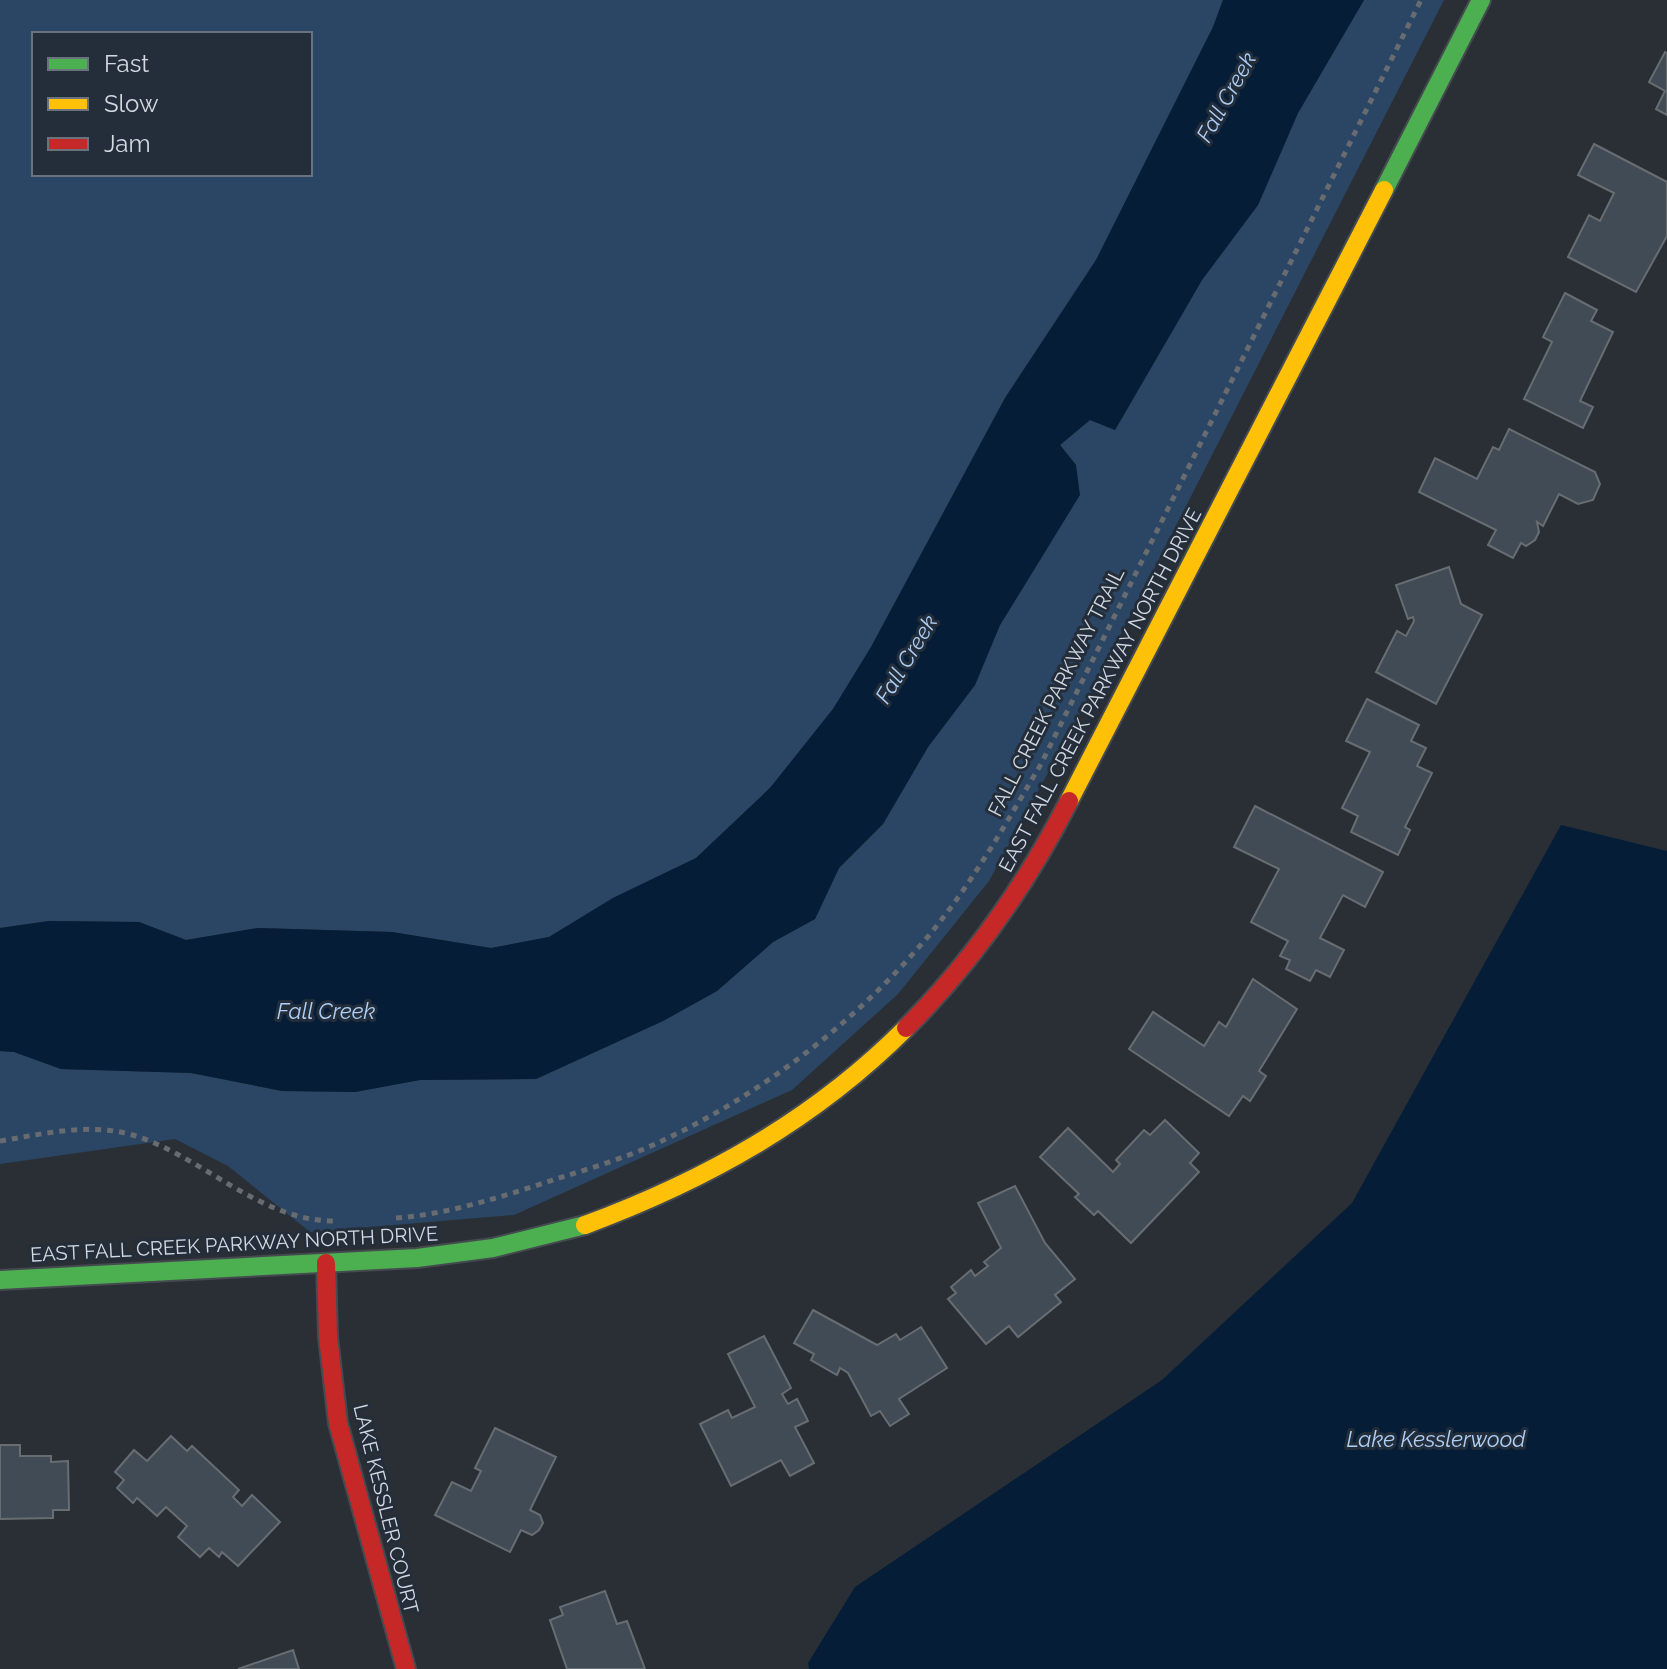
<svg xmlns="http://www.w3.org/2000/svg" width="1667" height="1669" viewBox="0 0 1667 1669" font-family="Raleway,sans-serif">
<style>
.green{fill:#2b4665;fill-rule:evenodd}
.water{fill:#061d38}
.building{fill:#414b55;stroke:#686d72;stroke-width:2}
.lines{fill:none;stroke-linecap:round;stroke-linejoin:round}
.fast-casing{stroke:#454a50;stroke-width:22}
.slow-casing{stroke:#454a50;stroke-width:22}
.jam-casing{stroke:#454a50;stroke-width:22}
.path{stroke:#686c71;stroke-width:5;stroke-dasharray:6 6;stroke-linecap:butt}
.fast{stroke:#4caf50;stroke-width:18}
.slow{stroke:#ffc107;stroke-width:18}
.jam{stroke:#c62828;stroke-width:18}
.labels{text-anchor:middle;dominant-baseline:central;stroke-width:6;stroke-linejoin:round;paint-order:stroke}
.street-label{font-size:20px;fill:#d2d9e1;stroke:#242e3a}
.water-label{font-size:22px;font-style:italic;fill:#aed0f8;stroke:#242e3a}
</style>
<rect width="100%" height="100%" fill="#292f35"/>
<g class="green">
<path d="M0,0H1223L1213,27L1096,260L1005,398L871,647L833,709L770,788L696,858L613,898L549,937L491,948L392,932L258,928L186,940L139,922L49,921L0,928ZM34,34H310V174H34Z"/>
<polygon points="1364,0 1444,0 1080,714 989,881 898,994 792,1090 514,1215 310,1232 228,1166 175,1139 0,1164 0,1051 14,1052 61,1069 191,1073 282,1091 355,1092 420,1080 536,1079 663,1021 717,991 773,942 815,919 839,868 883,824 928,747 975,685 1000,625 1050,544 1076,465 1060,445 1090,420 1115,430 1202,280 1258,205 1298,113"/>
</g>
<g class="water">
<polygon points="1223,0 1364,0 1298,113 1258,205 1202,280 1115,430 1090,420 1060,445 1076,465 1080,495 1000,625 975,685 928,747 883,824 839,868 815,919 773,942 717,991 663,1021 536,1079 420,1080 355,1092 282,1091 191,1073 61,1069 14,1052 0,1051 0,928 49,921 139,922 186,940 258,928 392,932 491,948 549,937 613,898 696,858 770,788 833,709 871,647 1005,398 1096,260 1213,27"/>
<polygon points="1561,825 1667,851 1667,1669 809,1669 808,1663 855,1587 1162,1380 1352,1203"/>
</g>
<g class="building">
<polygon points="1665,52 1667,53 1667,115 1656,109 1665,91 1649,82"/>
<polygon points="1594,144 1667,182 1667,236 1636,292 1568,257 1589,215 1600,221 1614,193 1578,175"/>
<polygon points="1565,293 1597,310 1591,321 1613,332 1580,401 1593,407 1583,428 1524,399 1552,342 1543,337"/>
<polygon points="1509,429 1595,472 1600,484 1593,500 1578,504 1559,494 1543,526 1537,522 1539,532 1535,540 1526,546 1521,543 1513,558 1488,545 1496,530 1419,492 1435,458 1477,479 1493,447 1499,450"/>
<polygon points="1449,567 1461,604 1482,615 1436,704 1376,672 1397,631 1406,636 1414,621 1413,617 1408,619 1396,585"/>
<polygon points="1367,699 1419,725 1411,741 1426,748 1417,766 1432,773 1405,827 1410,830 1398,855 1351,832 1358,816 1342,808 1370,752 1346,741"/>
<polygon points="1255,806 1383,872 1365,907 1343,895 1320,938 1344,950 1330,977 1316,970 1310,981 1286,969 1290,960 1280,956 1288,941 1251,922 1279,869 1234,847"/>
<polygon points="1253,979 1297,1009 1259,1071 1266,1076 1250,1101 1243,1096 1229,1116 1129,1049 1153,1012 1204,1046 1219,1022 1226,1027"/>
<polygon points="1165,1120 1199,1153 1190,1163 1199,1172 1131,1243 1098,1211 1094,1215 1075,1197 1079,1194 1040,1157 1068,1128 1113,1172 1120,1164 1116,1160 1144,1130 1150,1135"/>
<polygon points="1015,1186 1045,1243 1075,1279 1055,1295 1061,1302 1018,1337 1009,1326 986,1344 948,1299 956,1293 951,1287 971,1270 975,1276 988,1266 984,1262 1001,1248 978,1203"/>
<polygon points="813,1310 877,1345 896,1334 900,1340 921,1327 947,1368 899,1399 909,1414 890,1426 880,1411 871,1416 848,1373 840,1368 837,1375 811,1360 814,1354 794,1343"/>
<polygon points="764,1336 791,1388 782,1394 788,1404 797,1399 808,1421 795,1427 814,1463 790,1476 781,1460 731,1486 700,1424 728,1410 732,1418 755,1407 728,1354"/>
<polygon points="495,1428 556,1457 530,1510 540,1515 543,1523 539,1530 532,1535 521,1530 510,1552 435,1515 452,1482 471,1491 481,1471 475,1468"/>
<polygon points="171,1436 187,1451 192,1446 239,1490 233,1497 242,1506 252,1495 280,1522 238,1566 222,1552 219,1557 209,1548 200,1557 178,1537 187,1526 166,1507 157,1516 137,1498 133,1503 117,1488 124,1480 115,1472 134,1450 147,1461"/>
<polygon points="0,1445 20,1445 20,1456 51,1456 51,1462 68,1461 69,1510 53,1510 53,1518 0,1519"/>
<polygon points="605,1591 617,1624 627,1621 645,1669 567,1669 550,1620 563,1615 560,1607"/>
<polygon points="293,1650 299,1669 238,1669"/>
</g>
<g class="lines">
<g class="fast-casing">
<g id="fast">
<polyline points="1384,190 1481,0"/>
<polyline points="0,1280 417,1258 493,1248 585,1225"/>
</g>
</g>
<g class="slow-casing">
<g id="slow">
<polyline points="1069,801 1384,190"/>
<path d="M585,1225C706,1180 814,1120 906,1028"/>
</g>
</g>
<g class="jam-casing">
<g id="jam">
<path d="M906,1028C973,961 1026,885 1069,801"/>
<polyline points="326,1263 328,1337 338,1423 406,1669"/>
</g>
</g>
<g class="path">
<path d="M0,1141C43,1134 86,1123 129,1134C202,1154 259,1223 338,1221"/>
<path d="M396,1218C450,1214 504,1196 556,1179C588,1169 622,1159 653,1145C761,1096 861,1019 935,928C976,877 1008,820 1041,764L1421,0"/>
</g>
<use href="#fast" class="fast"/>
<use href="#slow" class="slow"/>
<use href="#jam" class="jam"/>
</g>
<g class="labels">
<g class="street-label">
<text transform="translate(1100 690) rotate(-62)">EAST FALL CREEK PARKWAY NORTH DRIVE</text>
<text transform="translate(1056 692) rotate(-63)">FALL CREEK PARKWAY TRAIL</text>
<text transform="translate(234 1244) rotate(-3)">EAST FALL CREEK PARKWAY NORTH DRIVE</text>
<text transform="translate(386 1509) rotate(76)">LAKE KESSLER COURT</text>
</g>
<g class="water-label">
<text transform="translate(1226 97) rotate(-61)">Fall Creek</text>
<text transform="translate(906 659) rotate(-59)">Fall Creek</text>
<text x="326" y="1011">Fall Creek</text>
<text x="1436" y="1439">Lake Kesslerwood</text>
</g>
</g>
<rect x="32" y="32" width="280" height="144" fill="#242e3a" stroke="#6a727d" stroke-width="2"/>
<rect x="48" y="58" width="40" height="12" fill="#4caf50" stroke="#6a727d" stroke-width="2"/>
<text x="104" y="72" font-size="24" fill="#d2d9e1">Fast</text>
<rect x="48" y="98" width="40" height="12" fill="#ffc107" stroke="#6a727d" stroke-width="2"/>
<text x="104" y="112" font-size="24" fill="#d2d9e1">Slow</text>
<rect x="48" y="138" width="40" height="12" fill="#c62828" stroke="#6a727d" stroke-width="2"/>
<text x="104" y="152" font-size="24" fill="#d2d9e1">Jam</text>
</svg>
